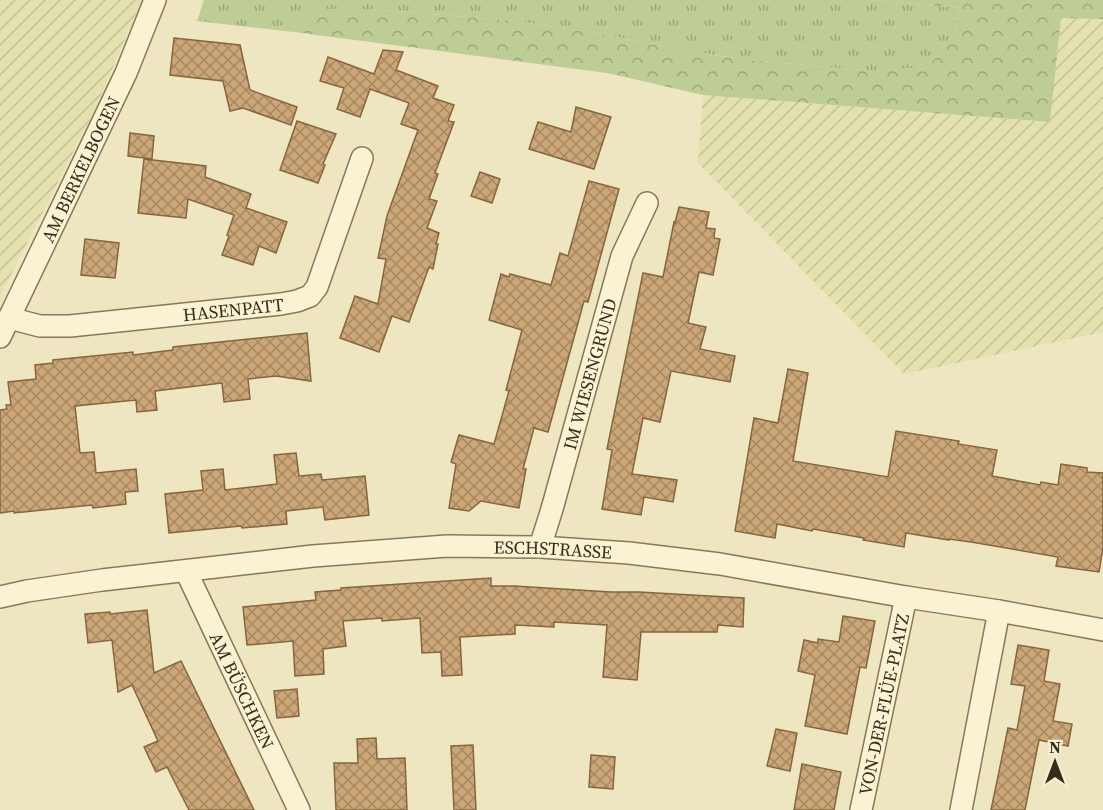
<svg xmlns="http://www.w3.org/2000/svg" width="1103" height="810" viewBox="0 0 1103 810" font-family="'Source Serif 4',serif">
<style>
.farmland{fill:url(#farmland-furrows)}
.grass{fill:url(#grass-tufts)}
.forest{fill:url(#forest-crowns)}
.building{fill:url(#building-cross-hatch);stroke:#86653f;stroke-width:1.5}
.lines{fill:none;stroke-linecap:round;stroke-linejoin:round}
.street-casing{stroke:#877859;stroke-width:24}
.street{stroke:#f9f3d4;stroke-width:21}
.labels{text-anchor:middle;dominant-baseline:central;stroke-width:6;stroke-linejoin:round;paint-order:stroke}
.street-label{font-size:18px;fill:#372d1d;stroke:#f5efd1}
</style>
<defs>
<pattern id="farmland-furrows" width="10" height="10" patternUnits="userSpaceOnUse" patternTransform="scale(1.5)"><rect width="10" height="10" fill="#e3e2af"/><path d="M-1 1l2-2M0 10L10 0M9 11l2-2" fill="none" stroke="#c3c296"/></pattern>
<pattern id="grass-tufts" width="24" height="20" patternUnits="userSpaceOnUse" patternTransform="scale(1.5)"><rect width="24" height="20" fill="#becc95"/><path d="M3 7l-1-3M5 7V3M7 7l1-3M15 17l-1-3M17 17v-4M19 17l1-3" fill="none" stroke="#9ba679"/></pattern>
<pattern id="forest-crowns" width="20" height="18" patternUnits="userSpaceOnUse" patternTransform="scale(1.5)"><rect width="20" height="18" fill="#becc95"/><path d="M2 6a3 3 0 1 1 6 0M12 15a3 3 0 1 1 6 0" fill="none" stroke="#9ba679"/></pattern>
<pattern id="building-cross-hatch" width="8" height="8" patternUnits="userSpaceOnUse" patternTransform="scale(1.5)"><rect width="8" height="8" fill="#cca677"/><path d="M0 0l8 8M0 8l8-8" fill="none" stroke="#a68861"/></pattern>
</defs>
<rect width="100%" height="100%" fill="#eee6c1"/>
<g class="farmland">
<polygon points="0,0 142,0 96,107 0,297"/>
<polygon points="1061,17 1103,19 1103,332 904,374 698,163 703,95 1050,122"/>
</g>
<polygon class="grass" points="204,0 870,0 960,8 955,31 935,59 913,68 874,71 747,60 675,49 601,34 515,21 370,9 318,9 294,32 197,21"/>
<polygon class="forest" points="870,0 1103,0 1103,19 1061,18 1050,122 703,95 607,73 294,32 318,9 370,9 515,21 601,34 675,49 747,60 874,71 913,68 935,59 955,31 960,8"/>
<g class="building">
<polygon points="174,38 240,45 250,90 297,107 291,125 243,108 230,111 223,81 170,75"/>
<polygon points="383,50 403,52 396,70 438,86 433,98 454,105 448,121 454,122 435,173 438,174 429,199 437,201 427,228 439,233 436,244 438,244 433,269 429,267 409,322 392,316 379,352 340,338 355,296 378,304 386,259 378,258 387,216 418,130 401,124 409,103 370,89 360,117 337,109 344,88 320,81 328,57 374,74"/>
<polygon points="576,107 611,117 594,169 529,149 538,122 571,132"/>
<polygon points="297,121 336,134 323,164 325,165 318,183 280,170"/>
<polygon points="130,133 154,136 152,159 128,156"/>
<polygon points="144,159 206,166 205,177 251,194 246,208 287,222 276,253 259,246 253,265 222,255 229,236 227,235 234,215 188,199 186,218 138,213"/>
<polygon points="480,172 500,179 492,203 471,196"/>
<polygon points="589,181 619,189 588,302 584,301 548,432 534,428 523,469 526,469 519,508 481,501 469,511 449,508 456,464 451,462 459,435 494,444 509,391 506,390 522,330 489,320 501,274 509,277 510,274 551,285 560,253 568,256"/>
<polygon points="679,207 709,212 706,228 715,229 714,238 720,239 713,275 699,272 688,323 706,327 700,349 735,356 730,382 671,371 660,422 643,418 632,474 677,480 673,502 644,497 641,515 602,509 612,450 607,449 643,273 663,277 674,222 675,223"/>
<polygon points="85,239 119,243 115,278 81,275"/>
<polygon points="307,333 311,381 276,376 248,379 250,399 224,402 222,383 155,391 157,410 137,412 136,400 75,406 80,453 94,452 96,473 136,469 138,491 125,492 126,504 93,508 92,505 14,513 14,511 0,513 0,410 7,409 6,405 11,405 8,382 36,379 35,365 53,363 53,360 133,352 133,355 173,350 173,347"/>
<polygon points="788,369 808,373 793,461 888,477 896,431 959,441 958,444 997,450 992,476 1040,485 1041,482 1058,485 1061,464 1087,468 1087,472 1103,473 1103,548 1099,572 1056,566 1058,557 971,542 949,539 949,540 906,533 904,547 863,540 864,538 813,529 812,531 777,524 775,538 735,531 754,418 778,423"/>
<polygon points="296,453 299,476 321,474 322,480 365,476 369,515 325,520 323,507 286,511 287,524 242,528 241,526 169,533 165,494 203,490 201,471 223,469 225,490 277,484 274,455"/>
<polygon points="491,578 491,586 514,586 611,592 639,592 744,598 743,627 718,625 717,632 641,632 637,680 603,677 607,625 554,622 554,627 515,625 515,634 460,637 462,675 442,676 441,652 422,653 420,618 382,621 382,618 343,621 346,646 323,649 324,674 295,676 293,641 247,645 243,607 316,600 315,592 341,590 341,588"/>
<polygon points="147,610 154,673 181,661 254,810 189,810 167,767 156,772 144,747 158,741 132,685 118,692 112,640 88,643 85,614 110,612 110,614"/>
<polygon points="843,616 875,621 866,668 860,667 847,734 805,726 815,675 798,671 804,640 818,643 818,639 839,642"/>
<polygon points="1018,645 1049,650 1044,681 1060,684 1053,721 1072,724 1068,746 1039,740 1025,810 991,810 1008,728 1017,730 1025,686 1011,684"/>
<polygon points="297,689 299,716 277,718 274,691"/>
<polygon points="776,729 797,733 790,771 767,766"/>
<polygon points="376,738 377,759 405,758 407,810 336,810 334,763 358,763 357,739"/>
<polygon points="473,745 476,810 454,810 451,746"/>
<polygon points="591,755 615,757 613,789 589,787"/>
<polygon points="802,764 841,772 834,810 794,810"/>
</g>
<g class="lines">
<g class="street-casing">
<g id="street">
<path id="s1" d="M9,318L40,326H70L281,304L297,301L310,296L317,287L362,158"/>
<path id="s2" d="M0,337L126,73L155,0"/>
<path id="s3" d="M540,547L552,509L622,256L647,203"/>
<path id="s4" d="M186,571L299,810"/>
<path id="s5" d="M0,597L27,591L102,580L313,556L447,546L540,547L629,553L720,564L906,597L999,611L1103,630"/>
<path id="s6" d="M861,810L906,597"/>
<polyline points="961,810 999,611"/>
</g>
</g>
<use href="#street" class="street"/>
</g>
<g class="labels">
<g class="street-label">
<text stroke="none"><textPath href="#s2" startOffset="186">AM BERKELBOGEN</textPath></text>
<text stroke="none"><textPath href="#s1" startOffset="226">HASENPATT</textPath></text>
<text stroke="none"><textPath href="#s3" startOffset="180">IM WIESENGRUND</textPath></text>
<text stroke="none"><textPath href="#s5" startOffset="556">ESCHSTRASSE</textPath></text>
<text stroke="none"><textPath href="#s4" startOffset="132">AM BÜSCHKEN</textPath></text>
<text stroke="none"><textPath href="#s6" startOffset="108">VON-DER-FLÜE-PLATZ</textPath></text>
</g>
</g>
<g transform="translate(1055 762)" stroke="#f5efd1" stroke-width="4.5" paint-order="stroke">
<path d="M0-4.5L10 22L0 15L-10 22Z" fill="#372d1d"/>
<text y="-9" font-size="16" font-weight="bold" text-anchor="middle" fill="#372d1d">N</text>
</g>
</svg>
